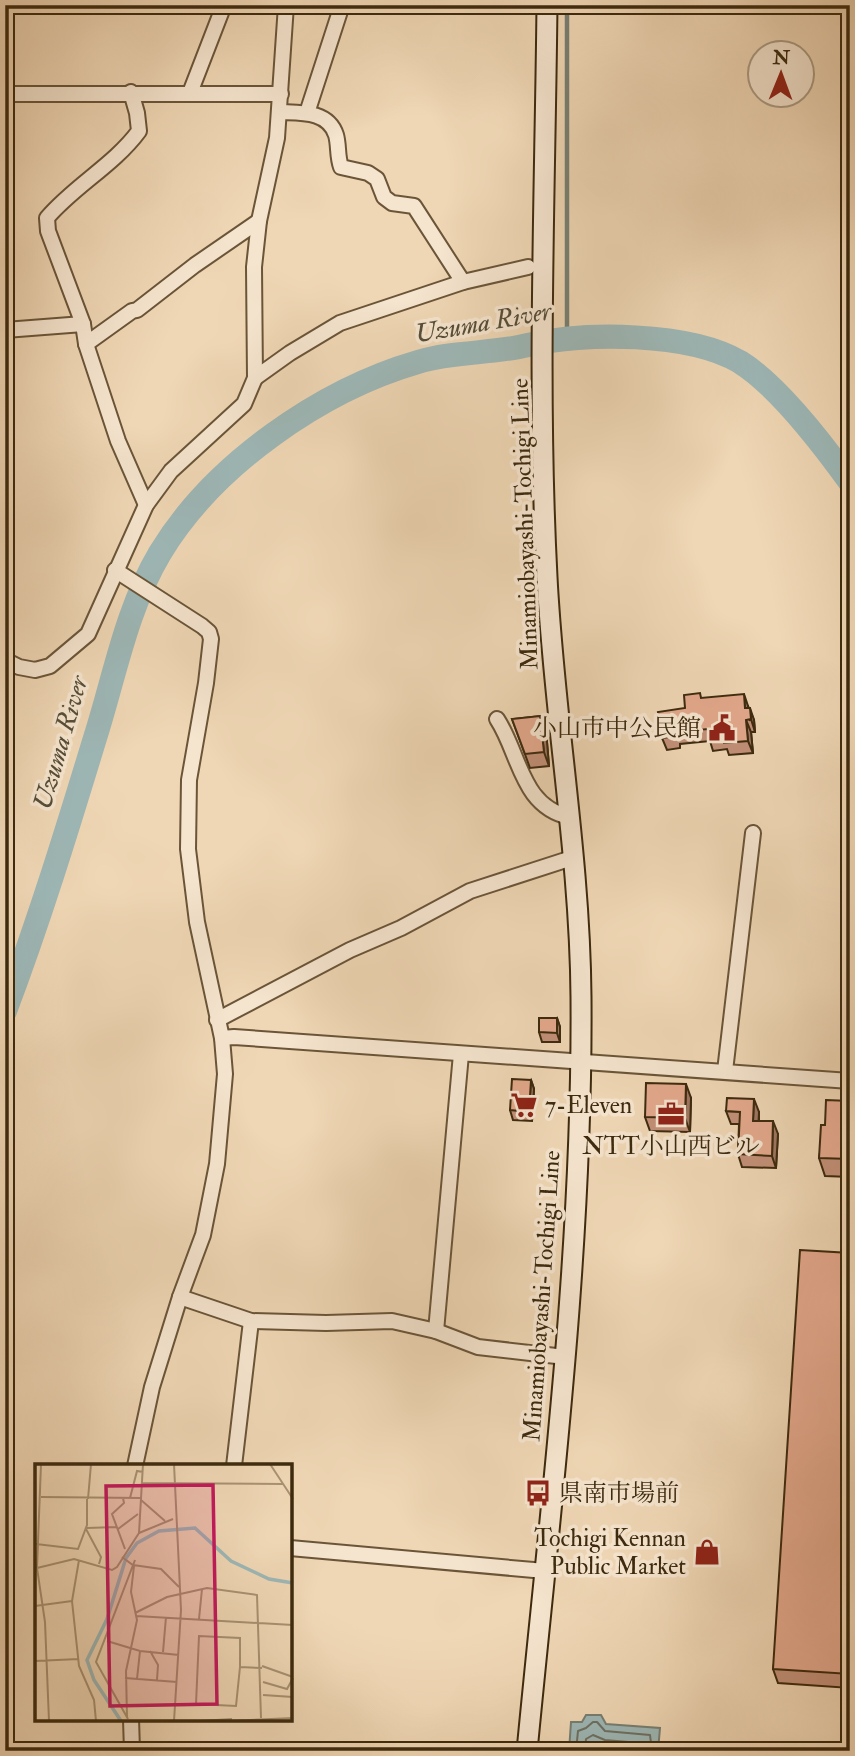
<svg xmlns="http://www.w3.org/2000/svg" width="855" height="1756" viewBox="0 0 855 1756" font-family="'IM FELL Double Pica','Noto Serif JP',serif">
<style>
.water{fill:#9db7b6;stroke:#777f73;stroke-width:2}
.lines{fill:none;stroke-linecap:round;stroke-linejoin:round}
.shore{stroke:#6d7062;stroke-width:2}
.stream{stroke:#777f73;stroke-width:4.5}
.river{stroke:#9db7b6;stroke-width:24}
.minor-casing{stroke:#6a5538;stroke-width:18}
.secondary-casing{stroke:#3d2a0e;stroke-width:23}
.minor{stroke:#f5e4ce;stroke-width:14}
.secondary{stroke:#f5e4ce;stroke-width:19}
.wall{fill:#c39078;stroke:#3d2a0e;stroke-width:2}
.shaded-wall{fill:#9f7662;stroke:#3d2a0e;stroke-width:2}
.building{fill:#e3a88c;stroke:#3d2a0e;stroke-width:2}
.labels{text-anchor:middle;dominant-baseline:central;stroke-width:7;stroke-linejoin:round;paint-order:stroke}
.street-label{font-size:24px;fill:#3d2a0e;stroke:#f5e4ce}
.poi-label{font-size:24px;fill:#3d2a0e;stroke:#f5e4ce;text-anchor:end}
.water-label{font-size:26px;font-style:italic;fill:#554d38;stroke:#f5e4ce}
.inset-river{fill:none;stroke:#9db7b6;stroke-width:3.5}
.inset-road{fill:none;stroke:#a89172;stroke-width:2}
.view{fill:#c2185b;fill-opacity:0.15;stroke:#c2185b;stroke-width:3.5}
.inset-edge{fill:none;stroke:#3d2a0e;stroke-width:3.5}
</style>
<rect width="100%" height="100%" fill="#efd6b4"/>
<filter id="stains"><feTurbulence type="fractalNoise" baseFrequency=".00286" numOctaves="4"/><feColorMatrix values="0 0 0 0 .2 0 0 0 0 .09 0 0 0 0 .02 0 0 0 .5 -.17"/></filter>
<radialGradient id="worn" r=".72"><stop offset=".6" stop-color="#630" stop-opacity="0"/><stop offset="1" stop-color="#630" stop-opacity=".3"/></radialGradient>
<polygon class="water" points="586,1715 601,1715 606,1724 660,1728 658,1751 569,1751 571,1722 582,1722"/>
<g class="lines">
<g class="shore">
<polyline points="576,1751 578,1731 586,1728 593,1722 597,1722 605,1731 650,1735 652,1751"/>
<polyline points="585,1751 586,1739 593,1735 605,1740 640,1743 643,1751"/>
</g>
<polyline class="stream" points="567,5 567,338"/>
<path class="river" d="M5,1011C39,921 67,830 95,738C115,675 126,610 160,553C213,465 321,390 418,362C454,351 492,354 528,345C584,332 689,332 740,362C777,385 824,446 850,482"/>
<g class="minor-casing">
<g id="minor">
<path d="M131,92L137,113L139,131C114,165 74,186 47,218L48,231L83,324L86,344L118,441L146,505"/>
<polyline points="190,93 224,5"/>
<polyline points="5,94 281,94"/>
<path d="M279,112C299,113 328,110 336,135C339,145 337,156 341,167L368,173L377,179L384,197L392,203L414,206L463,282"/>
<polyline points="307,113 342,5"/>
<polyline points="5,330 83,324"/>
<polyline points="86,344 132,311 137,310 195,265 259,221"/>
<polyline points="255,378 290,353 340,323 463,282 528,267"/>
<polyline points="115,570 202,626 209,632 211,639 206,683 189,780 188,849 197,922 222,1038 225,1074 217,1164 203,1235 180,1297 152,1387 135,1466"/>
<polyline points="5,660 19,667 35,670 50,666 88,634 146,505 171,471 244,404 255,378 254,267 259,221 277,138 286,5"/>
<path d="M497,719C520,754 521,807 570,817"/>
<polyline points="217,1020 350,950 401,928 470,891 575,857"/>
<polyline points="222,1038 234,1037 850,1081"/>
<polyline points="725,1071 753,833"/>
<polyline points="180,1297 251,1321 326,1323 392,1321 436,1331 478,1347 565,1357"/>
<polyline points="436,1331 461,1054"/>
<polyline points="234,1466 251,1321"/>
<polyline points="290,1548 545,1571"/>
<polyline points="131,1719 132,1751"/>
</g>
</g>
<g class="secondary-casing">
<path id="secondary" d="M527,1751C551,1501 583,1249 581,997C580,856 554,717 547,577C537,387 545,195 547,5"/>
</g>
<use href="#minor" class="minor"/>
<use href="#secondary" class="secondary"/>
</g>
<g class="wall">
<polygon points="702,698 748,706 754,720 755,732 751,732 753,753 729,755 727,749 713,751 710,741 680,744 680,748 667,750 662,738"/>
<polygon points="540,716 546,730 549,766 530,768 512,719"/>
<polygon points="557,1018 560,1027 560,1042 542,1042 539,1032"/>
<polygon points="531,1080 534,1089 532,1121 513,1120 510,1110"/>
<polygon points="691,1098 690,1132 650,1131 645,1117"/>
<polygon points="850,1101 850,1177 825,1176 819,1158 825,1125"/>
<polygon points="726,1111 759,1112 759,1121 778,1134 776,1168 742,1167 738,1154 739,1124 731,1124"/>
<polygon points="850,1253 850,1688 778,1683 773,1669"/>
</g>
<g class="shaded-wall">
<polygon points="744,694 748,706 750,721 745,708"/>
<polygon points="750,708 754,720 755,732 751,719"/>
<polygon points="540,716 546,730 549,766 544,752"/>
<polygon points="746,720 751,732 753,753 748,741"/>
<polygon points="557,1018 560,1027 560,1042 557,1033"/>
<polygon points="531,1080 534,1089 532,1121 529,1112"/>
<polygon points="686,1084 691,1098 690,1132 685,1118"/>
<polygon points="754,1099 759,1112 758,1133 753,1121"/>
<polygon points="773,1121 778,1134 776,1168 772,1156"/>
</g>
<g class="building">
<polygon points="700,693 701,698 744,694 745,708 750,708 751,719 746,720 748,741 724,743 724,737 709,738 708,729 675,732 676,736 662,738 658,712 685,708 684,695"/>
<polygon points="540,716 544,752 525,754 512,719"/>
<polygon points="539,1018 557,1018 557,1033 539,1032"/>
<polygon points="512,1079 531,1080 529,1112 510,1110"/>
<polygon points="646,1083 686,1084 685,1118 645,1117"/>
<polygon points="727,1098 754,1099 753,1121 773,1121 772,1156 738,1154 740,1112 726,1111"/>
<polygon points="826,1100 850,1101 850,1159 819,1158 821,1125 825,1125"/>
<polygon points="800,1250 850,1253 850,1674 773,1669"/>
</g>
<defs>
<g id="civic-bare" transform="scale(2.1)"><path d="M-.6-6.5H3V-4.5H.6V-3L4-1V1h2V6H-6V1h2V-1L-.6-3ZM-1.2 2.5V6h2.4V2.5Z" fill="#8f2418" stroke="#f5e4ce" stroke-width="2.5" paint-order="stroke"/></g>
<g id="supermarket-bare" transform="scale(2.1)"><path d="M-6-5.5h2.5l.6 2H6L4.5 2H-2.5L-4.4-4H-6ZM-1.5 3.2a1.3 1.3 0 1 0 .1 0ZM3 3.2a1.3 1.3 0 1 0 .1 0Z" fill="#8f2418" stroke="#f5e4ce" stroke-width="2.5" paint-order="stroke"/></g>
<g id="office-bare" transform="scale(2.1)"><path d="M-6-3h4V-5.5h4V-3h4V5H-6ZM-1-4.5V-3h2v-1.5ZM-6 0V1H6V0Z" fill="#8f2418" stroke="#f5e4ce" stroke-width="2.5" paint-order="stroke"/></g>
<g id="bus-bare" transform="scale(2.1)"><path d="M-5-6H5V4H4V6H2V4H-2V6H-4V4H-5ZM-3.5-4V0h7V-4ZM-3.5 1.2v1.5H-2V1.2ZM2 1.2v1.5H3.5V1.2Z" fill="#8f2418" stroke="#f5e4ce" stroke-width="2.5" paint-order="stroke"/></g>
<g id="shop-bare" transform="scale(2.1)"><path d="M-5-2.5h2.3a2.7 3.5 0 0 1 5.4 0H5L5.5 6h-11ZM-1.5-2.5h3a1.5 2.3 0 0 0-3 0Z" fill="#8f2418" stroke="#f5e4ce" stroke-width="2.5" paint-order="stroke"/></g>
</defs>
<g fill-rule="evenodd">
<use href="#civic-bare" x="722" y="728"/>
<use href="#supermarket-bare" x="524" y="1105"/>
<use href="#office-bare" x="671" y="1114"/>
<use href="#bus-bare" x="538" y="1493"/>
<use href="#shop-bare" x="707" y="1552"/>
</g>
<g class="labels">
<g class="street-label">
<text transform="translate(525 524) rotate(-92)">Minamiobayashi-Tochigi Line</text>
<text transform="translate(542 1296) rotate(-86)">Minamiobayashi-Tochigi Line</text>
</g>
<g class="poi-label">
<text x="701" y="728">小山市中公民館</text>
<text x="545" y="1105" text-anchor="start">7-Eleven</text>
<text x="671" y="1146" text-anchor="middle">NTT小山西ビル</text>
<text x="559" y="1493" text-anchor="start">県南市場前</text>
<text x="686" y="1538">Tochigi Kennan<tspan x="686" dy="28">Public Market</tspan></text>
</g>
<g class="water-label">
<text transform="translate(483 323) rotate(-10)">Uzuma River</text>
<text transform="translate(61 743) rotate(-74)">Uzuma River</text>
</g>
</g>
<g transform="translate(35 1464)">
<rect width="257" height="257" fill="#efd6b4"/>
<path class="inset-river" d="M86,257L59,216L52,196L72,155L91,94L102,79L124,67L160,64L196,97L234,115L258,119"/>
<path class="inset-road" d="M6,0L2,104L10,158L14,257M139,0L146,146L139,257M235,0L258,35M107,19L248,20M6,33L106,34M88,34L89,39L77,50L90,85M95,34L102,7L108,8M53,35L56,0M106,36L130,57M52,64L82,63M51,65L66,93L64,100M83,65L103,50M104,69L138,55M1,80L43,85L52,61V35M87,93L99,102L96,128L102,156L91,207L92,253M44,96L37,137L44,202L59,236L61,257M98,101L126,105L144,123M2,104L39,95L77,106L82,103L104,69L108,0M0,142L37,137M100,149L132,133L172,124L222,131L226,254M101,152L258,161M164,155L167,125M72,177L105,187L144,191M115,187L123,201L122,216M128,188L131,153M0,197L44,195M227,202L258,213M205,203V174L164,172L161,240L201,242L205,203L227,204M90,214L142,218M102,215L105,187M228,218L252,225L258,214M228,231L258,233M93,255L61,198L100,96M165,257L197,255M192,257L258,254"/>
<path class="view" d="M178,21L182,240L75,242L71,22Z"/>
<rect width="257" height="257" class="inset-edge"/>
</g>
<rect width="855" height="1756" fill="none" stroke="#efd6b4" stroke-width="28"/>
<rect x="7" y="7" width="841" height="1742" fill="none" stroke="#3d2a0e" stroke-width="3.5"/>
<rect x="14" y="14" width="827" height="1728" fill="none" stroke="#3d2a0e" stroke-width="2"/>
<g transform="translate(781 74) rotate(1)"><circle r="33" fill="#f5e4ce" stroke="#ab9a81" stroke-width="2"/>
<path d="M0-5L12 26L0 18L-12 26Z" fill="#8f2418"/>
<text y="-10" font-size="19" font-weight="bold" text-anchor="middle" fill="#3d2a0e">N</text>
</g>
<rect width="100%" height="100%" filter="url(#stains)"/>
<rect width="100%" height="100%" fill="url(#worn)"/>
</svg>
